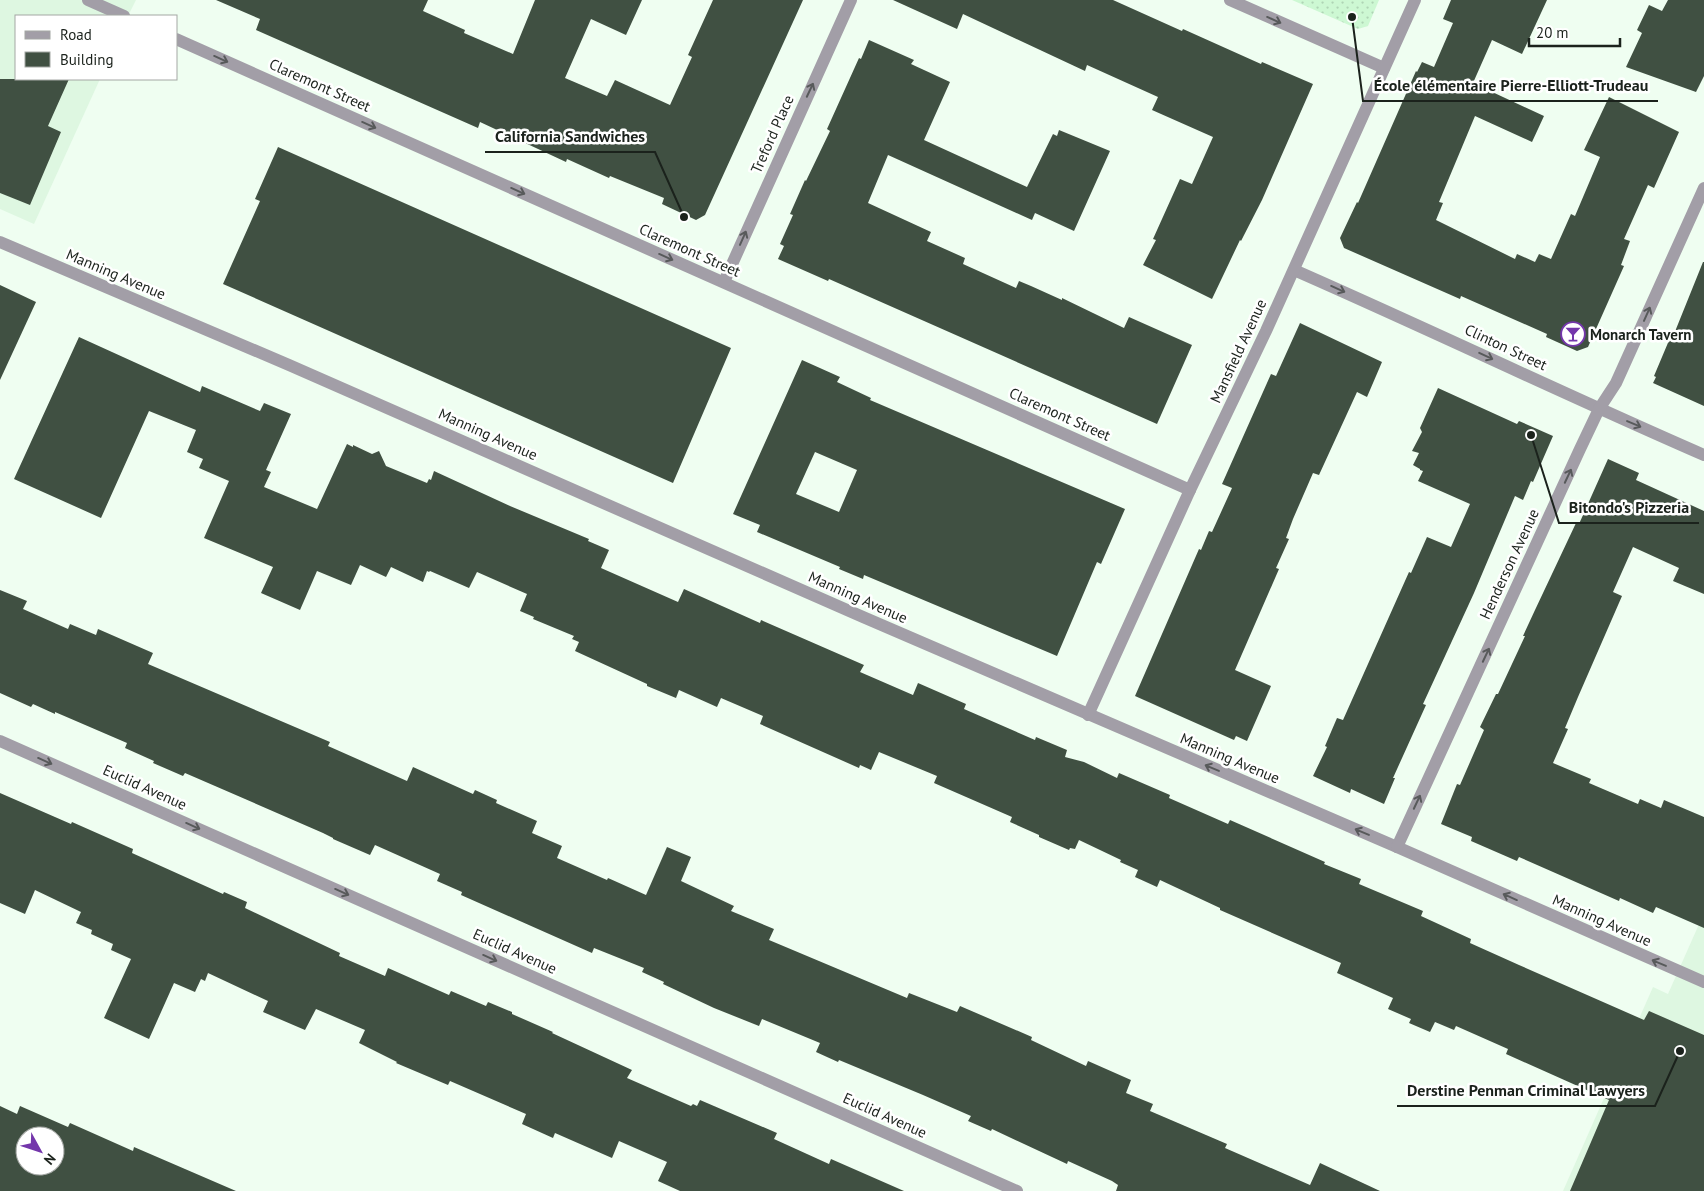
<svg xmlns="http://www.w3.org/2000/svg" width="1704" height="1191" viewBox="0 0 1704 1191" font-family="'PT Sans',sans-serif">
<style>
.built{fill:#def7e1}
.grass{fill:url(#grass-dots)}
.building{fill:#405042;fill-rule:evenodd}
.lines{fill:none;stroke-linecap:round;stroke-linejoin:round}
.minor{stroke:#a29ea7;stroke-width:12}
.oneway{stroke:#585a5b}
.labels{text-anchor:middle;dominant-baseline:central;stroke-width:5;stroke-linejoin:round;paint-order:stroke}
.street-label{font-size:15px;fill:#1b221c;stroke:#fff}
.poi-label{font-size:15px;font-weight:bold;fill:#1b221c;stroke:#fff;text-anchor:start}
.leader{fill:none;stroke:#1b221c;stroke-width:2}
.callout-dot{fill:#1b221c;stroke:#fff;stroke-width:2}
.callout-label{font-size:16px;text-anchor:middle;font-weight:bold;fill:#1b221c;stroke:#fff;stroke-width:5;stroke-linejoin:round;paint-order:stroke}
</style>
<defs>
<pattern id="grass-dots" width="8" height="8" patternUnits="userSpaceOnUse" patternTransform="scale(1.25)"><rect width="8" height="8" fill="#cdf8d3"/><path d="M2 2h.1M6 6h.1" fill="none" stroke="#afd4b5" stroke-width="1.8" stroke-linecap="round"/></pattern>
</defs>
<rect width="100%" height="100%" fill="#effef1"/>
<g class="built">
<polygon points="0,0 136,0 128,16 16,16 16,79 100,79 34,224 0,209"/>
<polygon points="1704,913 1704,1191 1563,1191 1653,987 1668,994"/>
</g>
<polygon class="grass" points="1292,0 1379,0 1368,26 1358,29"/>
<g class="building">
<polygon points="216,0 428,0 423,11 465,30 464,33 513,54 535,0 642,0 626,35 591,19 565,78 607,96 615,80 670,105 692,57 688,55 713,0 803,0 705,215 696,220 662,204 664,198 610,176 609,178 567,159 566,162 480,122 478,128 256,30 260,19"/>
<polygon points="893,0 1113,0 1182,31 1183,29 1261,64 1262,62 1313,84 1262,200 1241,241 1240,240 1212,299 1143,265 1156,240 1153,239 1180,179 1192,184 1213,137 1152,110 1158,97 1087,65 1085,71 963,14 957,29"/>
<polygon points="1451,0 1547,0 1522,54 1492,40 1473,83 1544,116 1532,142 1475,116 1439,202 1443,203 1436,220 1515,259 1517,254 1535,262 1539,254 1551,259 1571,214 1575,216 1600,157 1584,150 1609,97 1679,132 1654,188 1648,185 1624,239 1630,241 1621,265 1624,266 1588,347 1577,351 1546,337 1547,334 1461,296 1460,299 1344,248 1340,238 1357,202 1358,203 1416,71 1417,72 1422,62 1434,67 1453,23 1443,19"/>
<polygon points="1668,0 1704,0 1704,76 1696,92 1626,67 1642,33 1637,30 1649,5 1662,11"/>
<polygon points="869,40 914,60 911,64 950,82 924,140 1027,187 1053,134 1057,136 1059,130 1110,151 1074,231 1035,213 1032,220 888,155 868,203 931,232 927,241 965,258 963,264 1016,288 1019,281 1031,286 1062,300 1062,298 1124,328 1129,317 1192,345 1157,424 829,279 828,281 778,259 784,246 780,244 793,215 790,214 805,180 806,181 830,131 827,129 859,58 861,59"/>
<polygon points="0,79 69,79 48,126 61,132 30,205 0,193"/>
<polygon points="278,147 731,348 673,483 223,284 260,201 255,199"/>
<polygon points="1703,262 1704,262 1704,406 1653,383 1656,377 1654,376 1670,338 1672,339"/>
<polygon points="0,285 36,302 0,380"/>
<polygon points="1300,323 1382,362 1367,397 1357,392 1319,475 1313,473 1293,519 1286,538 1289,539 1276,568 1279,569 1235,670 1271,686 1247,741 1236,736 1234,740 1135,696 1199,549 1201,550 1209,531 1212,532 1232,488 1222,484 1271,374 1276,376"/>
<polygon points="79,337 200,392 202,386 260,411 264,403 291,414 266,470 271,472 264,487 317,509 347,444 353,447 353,445 372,454 379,451 386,466 427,483 429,479 431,480 434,471 510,506 589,539 588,541 609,550 601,568 678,602 684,589 760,623 761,620 770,624 864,665 860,672 913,695 918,683 966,704 964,709 1035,740 1036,737 1067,750 1065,757 1084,762 1117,778 1119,773 1170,795 1169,798 1228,824 1230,820 1325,862 1324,864 1361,879 1359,884 1423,911 1421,916 1471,939 1470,943 1519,965 1644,1020 1649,1011 1704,1035 1704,1191 1570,1191 1609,1100 1506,1054 1508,1049 1456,1026 1454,1030 1435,1022 1430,1032 1409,1023 1411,1019 1388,1009 1393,998 1337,973 1341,963 1220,910 1220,908 1160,880 1157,887 1135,877 1138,870 1120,862 1121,860 1079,840 1075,849 1070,848 1069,850 1039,837 1039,835 1010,822 1012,817 934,783 937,776 879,752 871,770 860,765 859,768 760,724 763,716 721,698 717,707 679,690 676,698 647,686 647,684 575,651 579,642 572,639 574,636 533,619 534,617 520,611 527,594 477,572 469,588 430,571 429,572 427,571 423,582 391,567 386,577 360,565 351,585 317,571 300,610 261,593 273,567 204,538 229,481 199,468 203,459 187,452 196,430 149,411 101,518 14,479"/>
<path d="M802,360L840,377L837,382L871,398L870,400L1125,509L1101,564L1097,562L1057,656L864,575L863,579L839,569L840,567L757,532L760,525L733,514ZM815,452L857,470L839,512L796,494Z"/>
<polygon points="1438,388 1517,424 1519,421 1553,436 1533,482 1531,481 1523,500 1515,496 1474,593 1423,704 1426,705 1393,778 1395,778 1384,804 1351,789 1350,793 1313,776 1327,747 1325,746 1337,718 1343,720 1409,572 1411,573 1427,537 1451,547 1470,504 1418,481 1423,471 1420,470 1420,469 1413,465 1419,453 1412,451 1422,432 1420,428"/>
<polygon points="1608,459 1639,473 1636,480 1704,511 1704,594 1673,581 1679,568 1633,547 1613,592 1622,596 1578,697 1565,728 1568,729 1553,763 1591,779 1589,783 1638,804 1640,799 1661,808 1664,800 1704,817 1704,928 1656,907 1653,913 1620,898 1619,901 1519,857 1517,861 1471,841 1472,837 1441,824 1457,784 1460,785 1484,730 1480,727 1496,694 1498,694 1525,636 1523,636 1535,610 1576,523 1579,524"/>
<polygon points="0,590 27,601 23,609 68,629 70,624 96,635 98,629 153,653 148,664 330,742 328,746 407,781 413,767 473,794 475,790 497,800 496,803 537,821 532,833 562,846 557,858 607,880 608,878 646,895 667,847 691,857 681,881 734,906 731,911 774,929 769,940 907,998 909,993 957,1012 960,1006 1032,1037 1031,1040 1086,1066 1088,1061 1131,1080 1126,1093 1153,1104 1150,1111 1227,1144 1225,1148 1310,1185 1320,1163 1380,1191 1116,1191 1118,1185 1112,1181 1068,1161 1067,1164 992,1129 991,1131 968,1121 971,1116 923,1095 839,1060 838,1062 816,1052 820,1043 762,1019 759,1026 714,1008 663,984 664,982 642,972 644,968 594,948 592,953 461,895 462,892 437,881 440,874 375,845 370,855 333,839 333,838 323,833 185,773 183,776 153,763 154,761 125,748 127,743 55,712 55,714 33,704 31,707 0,693"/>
<polygon points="0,793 71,824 72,822 133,849 132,853 223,894 224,892 247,902 245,908 340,953 339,956 385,976 388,968 449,995 451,991 486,1006 488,1002 512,1012 512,1014 553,1032 552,1033 632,1070 627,1078 691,1106 693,1104 697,1106 700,1100 777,1133 774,1139 829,1164 831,1159 904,1191 680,1191 658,1181 667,1162 619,1141 612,1158 555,1133 553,1138 522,1124 526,1114 450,1081 448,1085 396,1063 397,1062 359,1043 365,1030 316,1009 305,1030 263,1012 268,1001 208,973 205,981 201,979 195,992 174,983 149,1039 104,1018 131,959 111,950 113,944 91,934 92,930 76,923 81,912 35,890 25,914 0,903"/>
<path d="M0,1106L17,1114L20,1106L68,1127L70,1123L133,1151L134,1147L236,1191H0ZM25,1136H55V1166H25Z"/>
</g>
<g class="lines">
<g class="minor">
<polyline points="88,0 124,16"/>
<polyline points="1230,0 1384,68"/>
<polyline points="176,39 1190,490"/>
<polyline points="0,242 289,365 863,617 1397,847 1704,982"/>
<path d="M1294,270C1431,330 1566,395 1704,455"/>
<polyline points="724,282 851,0"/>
<polyline points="1088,715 1190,490 1266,331 1415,0"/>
<polyline points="0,741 1017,1191"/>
<polyline points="1397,847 1580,449 1599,409 1616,383 1704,188"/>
</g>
</g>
<defs><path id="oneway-shaft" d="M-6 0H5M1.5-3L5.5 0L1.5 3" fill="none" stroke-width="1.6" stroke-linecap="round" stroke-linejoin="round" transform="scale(1.25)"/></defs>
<g class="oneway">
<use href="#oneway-shaft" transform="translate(1274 20) rotate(24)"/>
<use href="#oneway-shaft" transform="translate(221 59) rotate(24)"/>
<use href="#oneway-shaft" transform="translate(810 90) rotate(-65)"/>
<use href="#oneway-shaft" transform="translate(369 125) rotate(24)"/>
<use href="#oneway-shaft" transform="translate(518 191) rotate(24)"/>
<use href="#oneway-shaft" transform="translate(743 238) rotate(-66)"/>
<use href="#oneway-shaft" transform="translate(666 257) rotate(24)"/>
<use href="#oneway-shaft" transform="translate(1338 289) rotate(24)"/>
<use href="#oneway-shaft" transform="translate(1647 314) rotate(-66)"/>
<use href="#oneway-shaft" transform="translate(1486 356) rotate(25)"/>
<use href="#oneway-shaft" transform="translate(1634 424) rotate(23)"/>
<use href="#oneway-shaft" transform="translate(1568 476) rotate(-65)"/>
<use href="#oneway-shaft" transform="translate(1486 655) rotate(-65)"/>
<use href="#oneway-shaft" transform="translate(45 761) rotate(24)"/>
<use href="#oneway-shaft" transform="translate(1212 768) rotate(-157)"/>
<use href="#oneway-shaft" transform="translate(1417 802) rotate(-65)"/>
<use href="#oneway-shaft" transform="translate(193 826) rotate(24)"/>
<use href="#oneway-shaft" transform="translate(1362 832) rotate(-157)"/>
<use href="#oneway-shaft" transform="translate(342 892) rotate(24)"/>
<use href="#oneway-shaft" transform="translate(1510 897) rotate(-156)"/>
<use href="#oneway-shaft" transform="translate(490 958) rotate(24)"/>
<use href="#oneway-shaft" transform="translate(1659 963) rotate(-157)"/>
</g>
<defs>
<g id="bar-ring" transform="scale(1.25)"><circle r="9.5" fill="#fff" stroke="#7436ab" stroke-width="1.5"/><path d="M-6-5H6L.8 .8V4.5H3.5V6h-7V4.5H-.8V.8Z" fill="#7436ab"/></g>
</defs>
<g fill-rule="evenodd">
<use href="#bar-ring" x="1573" y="334"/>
</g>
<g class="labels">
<g class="street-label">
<text transform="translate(320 85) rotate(24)">Claremont Street</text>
<text transform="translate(772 134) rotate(-66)">Treford Place</text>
<text transform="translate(690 250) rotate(24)">Claremont Street</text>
<text transform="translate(116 274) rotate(23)">Manning Avenue</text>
<text transform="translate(1506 347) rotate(25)">Clinton Street</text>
<text transform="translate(1238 351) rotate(-65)">Mansfield Avenue</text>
<text transform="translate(1060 414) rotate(24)">Claremont Street</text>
<text transform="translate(488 434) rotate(24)">Manning Avenue</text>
<text transform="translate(1509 564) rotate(-65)">Henderson Avenue</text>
<text transform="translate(858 597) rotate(24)">Manning Avenue</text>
<text transform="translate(1230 758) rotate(23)">Manning Avenue</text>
<text transform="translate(145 787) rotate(24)">Euclid Avenue</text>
<text transform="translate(1602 920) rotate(24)">Manning Avenue</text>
<text transform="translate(515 951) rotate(24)">Euclid Avenue</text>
<text transform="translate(885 1115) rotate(24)">Euclid Avenue</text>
</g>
<g class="poi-label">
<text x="1590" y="334">Monarch Tavern</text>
</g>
</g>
<path class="leader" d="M1352 17L1363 101H1658M684 217L655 152H485M1531 435L1559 523H1699M1680 1051L1655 1106H1397"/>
<g class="callout-dot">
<circle cx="1352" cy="17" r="5"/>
<circle cx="684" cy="217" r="5"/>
<circle cx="1531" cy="435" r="5"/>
<circle cx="1680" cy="1051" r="5"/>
</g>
<g class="callout-label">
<text x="1511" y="91">École élémentaire Pierre-Elliott-Trudeau</text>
<text x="570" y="142">California Sandwiches</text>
<text x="1629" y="513">Bitondo's Pizzeria</text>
<text x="1526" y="1096">Derstine Penman Criminal Lawyers</text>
</g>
<rect x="15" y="15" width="162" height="65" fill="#ffffff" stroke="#a4a7a4"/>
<rect x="25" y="31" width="25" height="8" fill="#a29ea7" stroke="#a4a7a4"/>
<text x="60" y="40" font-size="15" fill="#1b221c">Road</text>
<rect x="25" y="52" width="25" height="15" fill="#405042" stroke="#a4a7a4"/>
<text x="60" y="65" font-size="15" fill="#1b221c">Building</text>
<g transform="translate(40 1151) rotate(130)"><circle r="24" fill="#ffffff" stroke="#a4a7a4"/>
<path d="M0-4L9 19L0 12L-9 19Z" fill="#7436ab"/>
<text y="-8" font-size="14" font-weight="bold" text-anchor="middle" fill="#1b221c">N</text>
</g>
<path d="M1529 38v8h91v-8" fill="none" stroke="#1b221c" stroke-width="2.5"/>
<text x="1536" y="38" font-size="15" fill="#1b221c" stroke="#ffffff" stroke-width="4" paint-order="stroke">20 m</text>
</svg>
